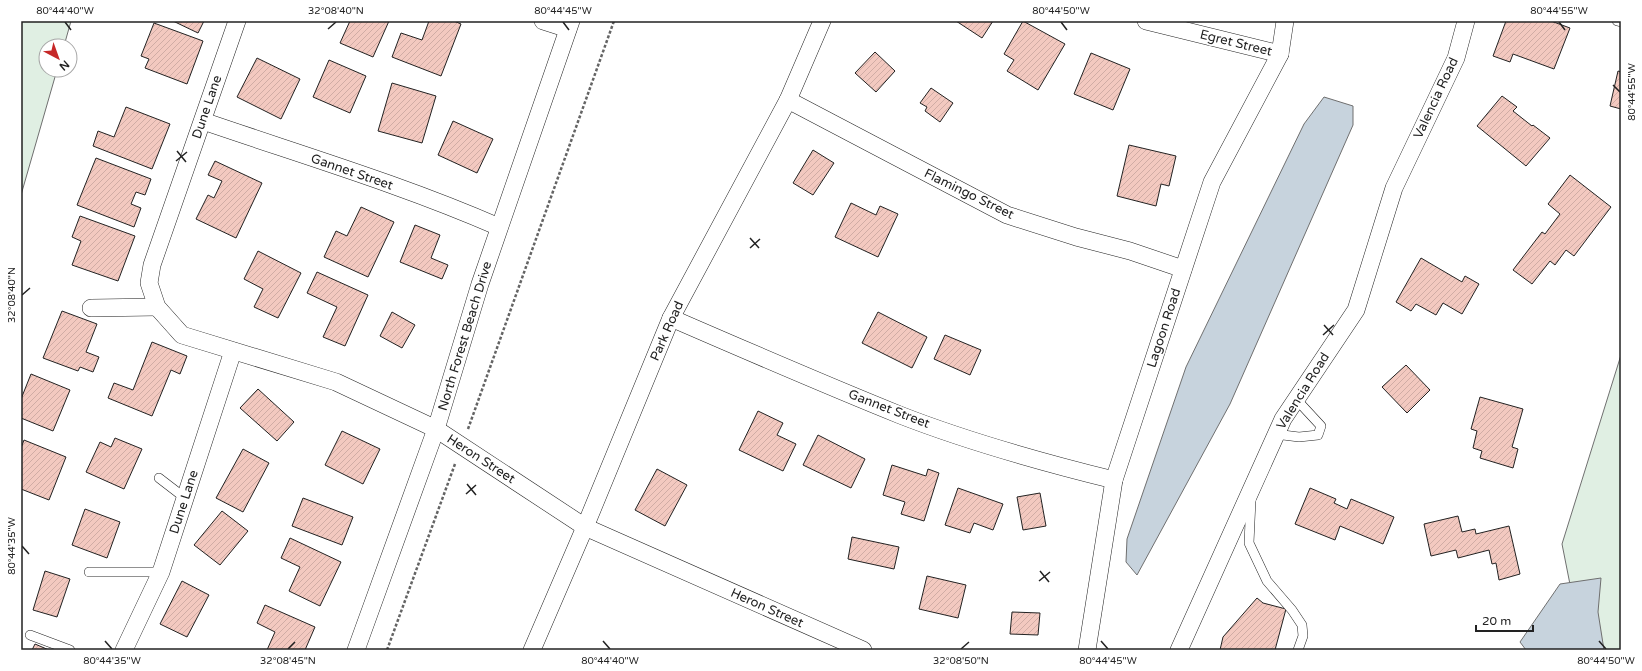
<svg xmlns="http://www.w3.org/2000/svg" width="1642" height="671" viewBox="0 0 1642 671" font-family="'Varela Round',sans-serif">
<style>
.green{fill:#e0efe3;stroke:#6f6f6f}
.water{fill:#c7d3dd;stroke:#6f6f6f}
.building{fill:url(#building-hatch);stroke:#222}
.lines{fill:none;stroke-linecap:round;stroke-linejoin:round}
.lane-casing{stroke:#222;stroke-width:10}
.street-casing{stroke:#222;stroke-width:18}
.path{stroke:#646464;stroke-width:2.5;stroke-dasharray:3 2;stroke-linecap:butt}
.lane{stroke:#fff;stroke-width:9}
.street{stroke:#fff;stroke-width:17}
.ticks{fill:none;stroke:#222;stroke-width:1.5}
.labels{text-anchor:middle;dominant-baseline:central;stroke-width:3;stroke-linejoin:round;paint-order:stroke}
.street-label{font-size:13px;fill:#222;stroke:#fff}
.neatline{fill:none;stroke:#222;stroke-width:1.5}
.ticks-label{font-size:10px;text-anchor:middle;fill:#222}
</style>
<defs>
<pattern id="building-hatch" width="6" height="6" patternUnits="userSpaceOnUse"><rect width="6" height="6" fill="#f3c9c0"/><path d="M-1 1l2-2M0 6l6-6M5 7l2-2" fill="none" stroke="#d0aca5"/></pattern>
</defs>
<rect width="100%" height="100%" fill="#fff"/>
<g class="green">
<polygon points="22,21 71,21 64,46 46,46 46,70 57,70 21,195 21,25"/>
<polygon points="1621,355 1621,650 1583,650 1562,544"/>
</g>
<g class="water">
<polygon points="1324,97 1353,106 1353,125 1230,404 1137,575 1126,562 1127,539 1186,367 1304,124"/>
<polygon points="1601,578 1598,612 1604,650 1526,650 1520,642 1560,584"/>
</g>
<g class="building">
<polygon points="173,21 204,21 198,33"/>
<polygon points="350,21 389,21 373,57 340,43"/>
<polygon points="429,21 454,21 461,24 441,76 392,57 401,33 422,40"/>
<polygon points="956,21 993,21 982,38"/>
<polygon points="1023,21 1065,44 1038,90 1007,71 1014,60 1004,54"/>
<polygon points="1506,21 1551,21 1570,28 1554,69 1513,54 1510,62 1493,56"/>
<polygon points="154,23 203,41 187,84 145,68 149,59 141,56"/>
<polygon points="875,52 895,71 876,92 855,73"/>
<polygon points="1091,53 1130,69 1113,110 1074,94"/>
<polygon points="257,58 300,79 281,119 237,97"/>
<polygon points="329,60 366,76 350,113 313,97"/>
<polygon points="1618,71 1621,72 1621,109 1610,106"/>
<polygon points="392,83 436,96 422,143 378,131"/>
<polygon points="931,88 953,103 940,122 925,111 927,107 920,103"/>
<polygon points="1502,96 1517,107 1513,111 1532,126 1533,125 1550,138 1526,166 1477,126"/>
<polygon points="126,107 170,124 152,169 93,146 98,131 114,137"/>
<polygon points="453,121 493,139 477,173 438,155"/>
<polygon points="1129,145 1176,156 1169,186 1161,184 1156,206 1117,196"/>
<polygon points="813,150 834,163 813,195 793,183"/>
<polygon points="96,158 151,179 145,195 136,192 131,204 141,208 134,227 77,205"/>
<polygon points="215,161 262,183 236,238 196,219 208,195 214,198 222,181 208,175"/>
<polygon points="1570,175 1611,207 1574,256 1566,250 1555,265 1550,261 1532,284 1513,270 1542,232 1545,234 1560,214 1548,204"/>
<polygon points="851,203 876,215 880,206 898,214 878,257 835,237"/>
<polygon points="361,207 394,222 368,277 324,257 336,231 347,236"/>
<polygon points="80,216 135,236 118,281 72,265 81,241 72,237"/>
<polygon points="415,225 440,235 431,258 448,265 442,279 400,262"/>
<polygon points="258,251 301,273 278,318 254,307 263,289 244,279"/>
<polygon points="1421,258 1462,282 1465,276 1479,284 1462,314 1443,303 1436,315 1416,304 1411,311 1396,302"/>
<polygon points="317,272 368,295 345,346 323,337 337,307 307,293"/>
<polygon points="62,311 97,324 86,352 99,357 93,372 80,367 78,371 43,358"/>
<polygon points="392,312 415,325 402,348 380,336"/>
<polygon points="878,312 927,337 912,368 862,343"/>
<polygon points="945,335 981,350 970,375 934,359"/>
<polygon points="152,342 187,356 180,374 171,370 152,416 108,398 114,383 133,390"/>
<polygon points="1406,365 1430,390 1407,413 1382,387"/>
<polygon points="31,374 70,390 53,431 21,418 21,399"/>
<polygon points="258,389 294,422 277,441 240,408"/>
<polygon points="1480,397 1523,409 1512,447 1518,449 1513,468 1480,458 1482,451 1473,448 1477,431 1471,429"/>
<polygon points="758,411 783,423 777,435 796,444 783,471 739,450"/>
<polygon points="342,431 380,449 363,484 325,465"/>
<polygon points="818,435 865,459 851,488 803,465"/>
<polygon points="115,438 142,449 124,489 86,472 100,442 111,447"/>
<polygon points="24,440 66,457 49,500 21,489 21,448"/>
<polygon points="243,449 269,463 243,512 216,498"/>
<polygon points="892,465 926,476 928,469 939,473 924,521 901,514 905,502 883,495"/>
<polygon points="657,469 687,485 665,526 635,510"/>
<polygon points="958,488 1003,504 993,530 974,523 970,533 945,525"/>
<polygon points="1310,488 1336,499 1334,503 1347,509 1351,499 1394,517 1383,544 1340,526 1335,540 1295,524"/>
<polygon points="1040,493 1046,526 1023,530 1017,497"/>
<polygon points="303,498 353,517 342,545 292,526"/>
<polygon points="85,509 120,522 107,558 72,545"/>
<polygon points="222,511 248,531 220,565 194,545"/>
<polygon points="1458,516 1462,532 1475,529 1476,534 1509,526 1520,574 1499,580 1496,563 1492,564 1489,550 1458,558 1456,550 1431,556 1424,524"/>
<polygon points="852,537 899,547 894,569 848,559"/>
<polygon points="290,538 341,562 320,606 289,591 300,567 281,558"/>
<polygon points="45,571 70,579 57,617 33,610"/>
<polygon points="927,576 966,585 958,618 919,609"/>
<polygon points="182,581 209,595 187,637 160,624"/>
<polygon points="1257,598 1263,603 1286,609 1275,650 1220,650 1223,637"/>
<polygon points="265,605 315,627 305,650 267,650 275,632 257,623"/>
<polygon points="1012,612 1040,613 1038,635 1010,634"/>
<polygon points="35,644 49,650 32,650"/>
</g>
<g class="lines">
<g class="lane-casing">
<g id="lane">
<polyline points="1617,21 1621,22"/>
<polyline points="1275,434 1299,437 1318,435 1321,426 1296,399"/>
<polyline points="159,478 185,498"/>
<polyline points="1251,500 1249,543 1267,581 1292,610 1302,625 1303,636 1298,650"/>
<polyline points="89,572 161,572"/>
<polyline points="30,635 70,650"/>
</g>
</g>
<g class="street-casing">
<g id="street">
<polyline points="237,21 152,265 149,283 157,307 182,335 336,382 436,429 585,527 863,650"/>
<polyline points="543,21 568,29"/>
<polyline points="1146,21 1280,54"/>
<polyline points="788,100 1007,215 1076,237 1130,251 1183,269"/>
<path d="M203,121C302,155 403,185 499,227"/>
<polyline points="91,308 157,307"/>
<path d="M671,318C747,351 823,384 900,415C969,442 1041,462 1114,480"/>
<polyline points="124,650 161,572 233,351"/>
<polyline points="356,650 436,429 480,284 571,21"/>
<polyline points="532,650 585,527 671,318 788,100 822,21"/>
<polyline points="1087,650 1114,480 1212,182 1280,54 1285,21"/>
<polyline points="1179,650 1283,419 1356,310 1394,188 1456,58 1466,21"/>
</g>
</g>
<g class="path">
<polyline points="468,429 614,21"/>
<polyline points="387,650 455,464"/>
</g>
<use href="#lane" class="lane"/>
<use href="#street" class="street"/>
</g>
<path class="ticks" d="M65,22L71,30M563,22L569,30M1061,22L1067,30M1559,22L1565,30M328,29L336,22M1613,85L1620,92M177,151L186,162M176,161L187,152M750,238L759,248M750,248L760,239M22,295L30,288M1324,325L1333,335M1323,335L1334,325M467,484L476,495M466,494L476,485M22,546L29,554M1040,571L1049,582M1039,581L1050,572M105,641L112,649M603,641L610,649M1101,641L1108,649M1599,641L1606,649M288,649L295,642M961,649L969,642"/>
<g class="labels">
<g class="street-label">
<text transform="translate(1236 43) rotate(14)">Egret Street</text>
<text transform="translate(1436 98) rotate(-65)">Valencia Road</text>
<text transform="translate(207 107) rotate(-71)">Dune Lane</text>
<text transform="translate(352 172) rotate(19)">Gannet Street</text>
<text transform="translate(969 194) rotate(26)">Flamingo Street</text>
<text transform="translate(1164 328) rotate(-72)">Lagoon Road</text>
<text transform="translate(667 331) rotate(-66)">Park Road</text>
<text transform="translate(465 336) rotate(-73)">North Forest Beach Drive</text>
<text transform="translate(1303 391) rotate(-58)">Valencia Road</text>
<text transform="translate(889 409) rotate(21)">Gannet Street</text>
<text transform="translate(481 459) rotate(33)">Heron Street</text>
<text transform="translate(184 502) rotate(-72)">Dune Lane</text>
<text transform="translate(767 608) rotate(24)">Heron Street</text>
</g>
</g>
<rect width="1642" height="671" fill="none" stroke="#ffffff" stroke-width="44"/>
<g transform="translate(58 58) rotate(139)"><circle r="19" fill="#ffffff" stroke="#a7a7a7"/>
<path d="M0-3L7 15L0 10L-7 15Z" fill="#c62828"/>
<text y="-6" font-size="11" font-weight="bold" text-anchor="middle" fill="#222222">N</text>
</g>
<path d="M1476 625v6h57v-6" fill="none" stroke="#222222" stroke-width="2"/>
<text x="1482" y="625" font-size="12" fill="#222222" stroke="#ffffff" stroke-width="3" paint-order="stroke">20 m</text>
<rect x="22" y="22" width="1598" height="627" class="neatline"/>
<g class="ticks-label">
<text x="65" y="14">80°44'40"W</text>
<text x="336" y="14">32°08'40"N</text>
<text x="563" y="14">80°44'45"W</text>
<text x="1061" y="14">80°44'50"W</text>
<text x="1559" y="14">80°44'55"W</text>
<text transform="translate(1631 92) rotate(-90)" y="4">80°44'55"W</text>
<text transform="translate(11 295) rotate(-90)" y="4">32°08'40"N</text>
<text transform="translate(11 546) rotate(-90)" y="4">80°44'35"W</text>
<text x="112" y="664">80°44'35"W</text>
<text x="288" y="664">32°08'45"N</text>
<text x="610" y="664">80°44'40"W</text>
<text x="961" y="664">32°08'50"N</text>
<text x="1108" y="664">80°44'45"W</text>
<text x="1606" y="664">80°44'50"W</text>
</g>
</svg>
